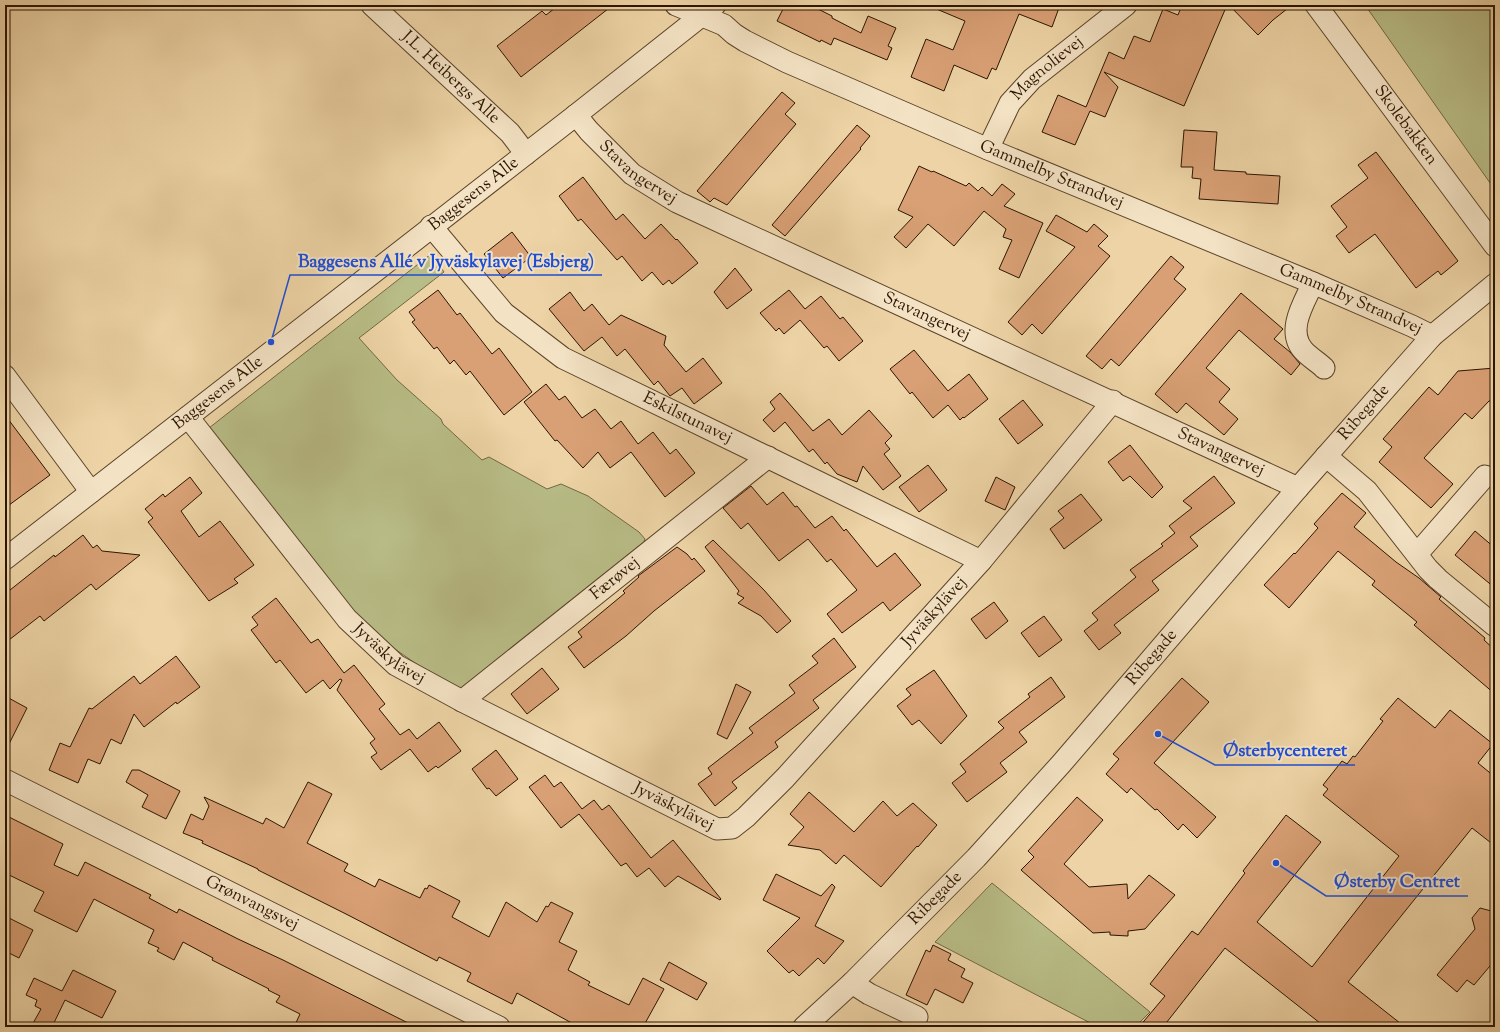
<svg xmlns="http://www.w3.org/2000/svg" width="1500" height="1032" viewBox="0 0 1500 1032" font-family="'Sorts Mill Goudy',serif">
<style>
.green{fill:#b8bc86;stroke:#726843}
.building{fill:#d9a075;stroke:#2c1500}
.lines{fill:none;stroke-linecap:round;stroke-linejoin:round}
.minor-casing{stroke:#5c4429;stroke-width:23}
.minor{stroke:#f3e2c4;stroke-width:21}
.labels{text-anchor:middle;dominant-baseline:central;stroke-width:4;stroke-linejoin:round;paint-order:stroke}
.street-label{font-size:17px;fill:#2c1500;stroke:#f3e2c4}
.leader{fill:none;stroke:#1d4ed8;stroke-width:1.5}
.callout-dot{fill:#1d4ed8;stroke:#f3e2c4;stroke-width:1.5}
.callout-label{font-size:18px;text-anchor:middle;font-weight:bold;fill:#1d4ed8;stroke:#f3e2c4;stroke-width:4;stroke-linejoin:round;paint-order:stroke}
</style>
<rect width="100%" height="100%" fill="#edd3a5"/>
<filter id="stains"><feTurbulence type="fractalNoise" baseFrequency=".005" numOctaves="4"/><feColorMatrix values="0 0 0 0 .2 0 0 0 0 .09 0 0 0 0 .02 0 0 0 .5 -.17"/></filter>
<radialGradient id="worn" r=".72"><stop offset=".6" stop-color="#630" stop-opacity="0"/><stop offset="1" stop-color="#630" stop-opacity=".3"/></radialGradient>
<g class="green">
<polygon points="1365,5 1495,5 1495,190"/>
<polygon points="431,254 444,272 359,338 397,380 441,419 443,424 482,460 489,457 547,489 561,484 588,496 639,532 645,539 644,542 460,689 428,672 392,647 361,620 209,428"/>
<polygon points="992,883 1150,1012 1135,1027 1098,1027 935,942"/>
</g>
<g class="building">
<polygon points="559,5 613,5 521,77 497,46 542,11 546,15"/>
<polygon points="785,5 810,5 832,16 832,18 861,33 868,16 896,28 888,46 892,48 887,60 834,38 831,45 821,40 820,42 777,21"/>
<polygon points="927,5 1060,5 1052,27 1019,14 996,70 992,68 987,79 954,65 944,91 911,77 926,39 953,50 965,21"/>
<polygon points="1182,5 1227,5 1184,106 1104,72 1118,87 1105,117 1090,111 1075,145 1042,132 1058,95 1086,107 1109,52 1124,59 1134,36 1150,42 1163,9 1178,15"/>
<polygon points="1229,5 1292,5 1273,20 1258,35"/>
<polygon points="782,92 795,103 785,114 796,124 727,205 714,198 710,202 697,191"/>
<polygon points="857,125 870,136 860,148 861,149 785,236 772,225"/>
<polygon points="1184,130 1217,132 1214,170 1246,172 1246,174 1280,176 1278,204 1199,199 1201,179 1192,178 1193,167 1181,167"/>
<polygon points="1376,152 1458,261 1441,275 1438,271 1416,288 1375,234 1349,253 1336,236 1347,227 1331,206 1368,178 1358,165"/>
<polygon points="919,166 932,172 933,171 966,186 969,183 978,191 982,187 992,196 1002,184 1015,194 1004,206 1043,223 1019,278 999,269 1012,240 1003,237 1006,229 984,211 954,246 928,224 906,248 894,237 913,217 898,210"/>
<polygon points="583,177 616,220 623,214 645,239 661,224 676,240 677,239 698,263 672,284 669,280 663,285 652,272 642,281 622,256 617,260 581,219 578,221 559,196"/>
<polygon points="1056,215 1087,232 1094,224 1108,236 1098,246 1110,256 1042,334 1032,324 1022,335 1008,322 1075,247 1046,231"/>
<polygon points="512,232 531,257 503,278 484,254"/>
<polygon points="1171,256 1184,267 1174,279 1186,289 1119,366 1111,359 1102,369 1086,356"/>
<polygon points="735,268 752,290 727,309 714,292"/>
<polygon points="438,290 457,315 460,313 492,354 499,348 532,392 504,415 470,371 466,375 454,360 450,364 437,347 434,349 412,322 415,320 409,312"/>
<polygon points="789,290 805,309 821,296 840,319 843,317 863,341 839,361 827,346 824,348 800,320 784,334 779,328 776,331 760,313"/>
<polygon points="570,292 584,311 592,304 609,325 621,315 666,336 664,345 686,372 703,358 722,383 694,404 682,388 670,396 658,381 654,385 625,349 617,356 602,337 584,351 549,309"/>
<polygon points="1241,293 1283,329 1274,339 1290,352 1300,364 1291,375 1239,330 1206,368 1230,389 1219,402 1238,419 1224,435 1186,403 1177,413 1155,394"/>
<polygon points="914,350 948,391 969,374 988,399 964,418 963,417 960,420 948,405 933,418 912,392 910,394 890,369"/>
<polygon points="1495,368 1495,400 1489,401 1472,419 1465,413 1424,458 1453,484 1431,508 1379,462 1392,447 1383,439 1429,387 1438,395 1458,371"/>
<polygon points="546,384 559,400 565,396 582,418 595,409 611,429 621,421 638,444 653,432 670,454 676,449 695,473 665,497 631,452 610,468 598,452 583,468 557,440 555,441 524,402"/>
<polygon points="780,393 813,431 829,419 842,435 869,410 892,436 885,443 890,449 884,454 901,476 883,490 863,466 857,482 837,474 827,462 825,464 813,449 809,452 785,422 774,432 763,420 775,409 770,402"/>
<polygon points="1023,400 1043,425 1018,444 999,419"/>
<polygon points="5,415 50,475 5,508"/>
<polygon points="1130,445 1163,487 1152,498 1130,476 1123,481 1108,462"/>
<polygon points="928,465 947,490 919,512 899,487"/>
<polygon points="1214,476 1235,503 1190,537 1198,546 1152,581 1159,590 1114,625 1121,633 1099,650 1084,631 1098,620 1092,613 1136,577 1130,570 1163,546 1161,544 1175,533 1169,526 1192,508 1183,501"/>
<polygon points="190,477 202,493 181,511 199,537 220,521 254,565 234,579 238,583 209,601 148,522 153,518 145,509 163,494 165,497"/>
<polygon points="996,477 1015,487 1005,510 985,501"/>
<polygon points="751,486 767,505 783,492 795,507 797,506 815,528 832,516 844,531 846,529 877,567 895,553 921,585 890,611 883,602 842,633 827,614 857,590 831,559 827,562 808,539 779,561 748,523 741,529 723,508"/>
<polygon points="1342,493 1366,513 1354,527 1396,562 1419,578 1441,597 1439,599 1485,638 1484,640 1495,650 1495,694 1414,625 1417,622 1372,585 1375,581 1338,551 1289,608 1264,585 1294,553 1295,554 1318,528 1314,524"/>
<polygon points="1081,494 1102,520 1064,549 1050,529 1064,518 1058,511"/>
<polygon points="1475,531 1495,548 1495,588 1455,555"/>
<polygon points="83,535 93,548 97,545 102,551 140,555 96,590 91,584 44,621 40,616 5,643 5,594 54,555 55,557"/>
<polygon points="713,540 764,590 791,621 777,633 761,616 738,603 744,598 737,594 739,591 705,547"/>
<polygon points="677,547 687,554 692,560 694,558 705,571 654,611 626,636 584,668 568,647 582,637 578,632 625,593 623,591 639,577 638,576"/>
<polygon points="276,598 311,643 318,639 344,673 354,665 385,704 379,709 400,735 409,729 417,739 439,722 461,751 438,768 436,766 428,772 410,749 381,770 371,757 377,753 370,743 375,739 337,690 342,680 340,679 330,689 323,680 306,693 280,660 276,663 251,630 258,625 252,617"/>
<polygon points="994,602 1008,621 986,639 971,619"/>
<polygon points="1044,616 1062,640 1039,657 1021,633"/>
<polygon points="834,638 856,667 813,700 819,708 775,742 778,747 732,782 737,788 715,806 698,784 712,774 708,768 753,733 749,728 795,693 789,685 818,663 812,656"/>
<polygon points="176,656 200,687 177,704 176,702 144,727 134,714 121,744 111,739 100,764 88,759 78,783 49,770 60,743 70,747 89,708 92,709 134,676 140,684"/>
<polygon points="542,668 559,689 527,714 511,694"/>
<polygon points="934,670 967,716 941,744 919,720 912,725 897,706 911,695 906,689"/>
<polygon points="1051,677 1065,697 1019,732 1027,742 1000,763 1007,772 967,802 952,783 966,772 960,764 1004,728 998,722 1030,697 1028,694"/>
<polygon points="1182,678 1209,702 1154,763 1216,817 1197,838 1183,824 1178,830 1157,809 1155,810 1131,788 1127,793 1106,774 1119,759 1113,754"/>
<polygon points="736,684 751,692 727,739 717,734"/>
<polygon points="5,696 27,708 5,752"/>
<polygon points="1398,698 1435,728 1450,710 1493,744 1478,763 1495,777 1495,846 1472,828 1348,982 1405,1027 1325,1027 1225,948 1163,1027 1139,1027 1165,996 1150,984 1192,931 1198,935 1245,873 1243,871 1286,815 1321,842 1257,922 1312,967 1399,856 1323,795 1328,789 1323,785 1342,761 1347,764 1353,756 1355,757 1383,721 1380,719"/>
<polygon points="496,750 518,779 496,796 489,788 487,789 472,769"/>
<polygon points="132,770 139,770 180,791 166,819 142,807 148,795 126,782"/>
<polygon points="545,775 554,787 561,782 582,809 594,800 602,810 609,805 651,858 673,840 721,899 720,900 678,876 665,887 649,868 637,877 626,863 621,866 579,814 561,828 529,787"/>
<polygon points="308,782 332,794 307,843 348,864 344,871 375,887 379,879 420,898 425,888 427,889 429,885 460,901 452,917 489,937 506,902 537,922 546,906 548,907 551,902 573,913 559,942 577,951 568,970 590,982 588,985 629,1005 643,978 664,989 643,1027 579,1027 517,993 512,1004 467,981 471,973 439,957 437,961 346,914 258,870 258,869 202,843 203,841 183,833 191,814 203,820 209,806 204,797 263,824 266,818 284,828"/>
<polygon points="809,792 854,832 883,801 897,816 913,803 937,825 918,847 917,846 881,887 844,855 836,864 820,850 788,845 804,827 790,814"/>
<polygon points="1077,797 1103,820 1064,864 1089,887 1127,884 1128,899 1149,875 1175,895 1145,929 1128,931 1128,936 1110,935 1110,932 1093,933 1021,870 1034,857 1028,851"/>
<polygon points="5,815 63,844 54,865 78,876 85,862 151,895 149,898 177,913 179,909 238,939 283,960 416,1027 294,1027 300,1014 276,1002 280,996 268,990 269,989 212,960 213,958 183,942 174,960 157,951 159,948 148,943 154,930 94,899 77,932 34,911 44,892 5,873"/>
<polygon points="776,874 821,896 832,884 835,887 815,926 844,941 824,964 818,958 799,976 793,970 789,973 767,951 800,918 763,900"/>
<polygon points="1480,908 1495,912 1495,960 1474,985 1467,980 1457,992 1437,975 1475,929 1472,918"/>
<polygon points="5,916 33,930 19,958 5,951"/>
<polygon points="933,945 951,954 948,960 965,969 961,977 973,983 963,1003 935,989 927,1005 906,995 926,950 930,952"/>
<polygon points="669,962 707,983 697,1000 660,980"/>
<polygon points="73,970 116,991 102,1018 65,1000 52,1027 31,1027 41,1009 35,1006 37,1000 26,995 34,978 62,991"/>
</g>
<g class="lines">
<g class="minor-casing">
<g id="minor">
<path id="s1" d="M372,5L510,133L526,154"/>
<path id="s2" d="M676,5L724,25L734,34L745,41L787,62L988,149L1313,283L1412,326L1432,336"/>
<path id="s3" d="M1316,5L1495,246"/>
<path id="s4" d="M576,115L589,131L632,174L677,202L1298,488"/>
<path id="s5" d="M988,149L1010,103L1032,79L1126,5"/>
<path id="s6" d="M431,226L504,313L563,358L981,561"/>
<path d="M1313,283C1304,303 1286,330 1303,350C1309,357 1318,362 1324,368"/>
<polyline points="5,376 91,492"/>
<path id="s7" d="M188,417L347,619L396,665L462,701L717,829L732,828L746,817L785,778L981,561L1113,401"/>
<polyline points="1326,456 1367,491 1428,569 1438,579 1495,626"/>
<polyline points="1417,554 1485,476"/>
<path id="s8" d="M5,559L576,115L715,5"/>
<path id="s9" d="M462,701L768,457"/>
<path id="s10" d="M5,780L499,1027"/>
<polyline points="852,983 869,994 917,1017"/>
<path id="s11" d="M804,1027L852,983L976,858L1061,764L1298,488L1432,336L1495,284"/>
</g>
</g>
<use href="#minor" class="minor"/>
</g>
<g class="labels">
<g class="street-label">
<text stroke="none"><textPath href="#s5" startOffset="102">Magnolievej</textPath></text>
<text stroke="none"><textPath href="#s1" startOffset="107">J.L. Heibergs Alle</textPath></text>
<text stroke="none"><textPath href="#s3" startOffset="150">Skolebakken</textPath></text>
<text stroke="none"><textPath href="#s4" startOffset="85">Stavangervej</textPath></text>
<text stroke="none"><textPath href="#s2" startOffset="413">Gammelby Strandvej</textPath></text>
<text stroke="none"><textPath href="#s8" startOffset="594">Baggesens Alle</textPath></text>
<text stroke="none"><textPath href="#s2" startOffset="737">Gammelby Strandvej</textPath></text>
<text stroke="none"><textPath href="#s4" startOffset="409">Stavangervej</textPath></text>
<text stroke="none"><textPath href="#s8" startOffset="270">Baggesens Alle</textPath></text>
<text stroke="none"><textPath href="#s11" startOffset="832">Ribegade</textPath></text>
<text stroke="none"><textPath href="#s6" startOffset="326">Eskilstunavej</textPath></text>
<text stroke="none"><textPath href="#s4" startOffset="733">Stavangervej</textPath></text>
<text stroke="none"><textPath href="#s9" startOffset="196">Færøvej</textPath></text>
<text stroke="none"><textPath href="#s7" startOffset="996">Jyväskylävej</textPath></text>
<text stroke="none"><textPath href="#s7" startOffset="312">Jyväskylävej</textPath></text>
<text stroke="none"><textPath href="#s11" startOffset="508">Ribegade</textPath></text>
<text stroke="none"><textPath href="#s7" startOffset="636">Jyväskylävej</textPath></text>
<text stroke="none"><textPath href="#s11" startOffset="184">Ribegade</textPath></text>
<text stroke="none"><textPath href="#s10" startOffset="276">Grønvangsvej</textPath></text>
</g>
</g>
<path class="leader" d="M271 342L290 275H602M1158 734L1215 765H1355M1276 863L1326 896H1468"/>
<g class="callout-dot">
<circle cx="271" cy="342" r="4"/>
<circle cx="1158" cy="734" r="4"/>
<circle cx="1276" cy="863" r="4"/>
</g>
<g class="callout-label">
<text x="446" y="267">Baggesens Allé v Jyväskylavej (Esbjerg)</text>
<text x="1285" y="756">Østerbycenteret</text>
<text x="1397" y="887">Østerby Centret</text>
</g>
<rect width="1500" height="1032" fill="none" stroke="#edd3a5" stroke-width="20"/>
<rect x="6" y="6" width="1488" height="1020" fill="none" stroke="#2c1500" stroke-width="2"/>
<rect x="10" y="10" width="1480" height="1012" fill="none" stroke="#2c1500"/>
<rect width="100%" height="100%" filter="url(#stains)"/>
<rect width="100%" height="100%" fill="url(#worn)"/>
</svg>
